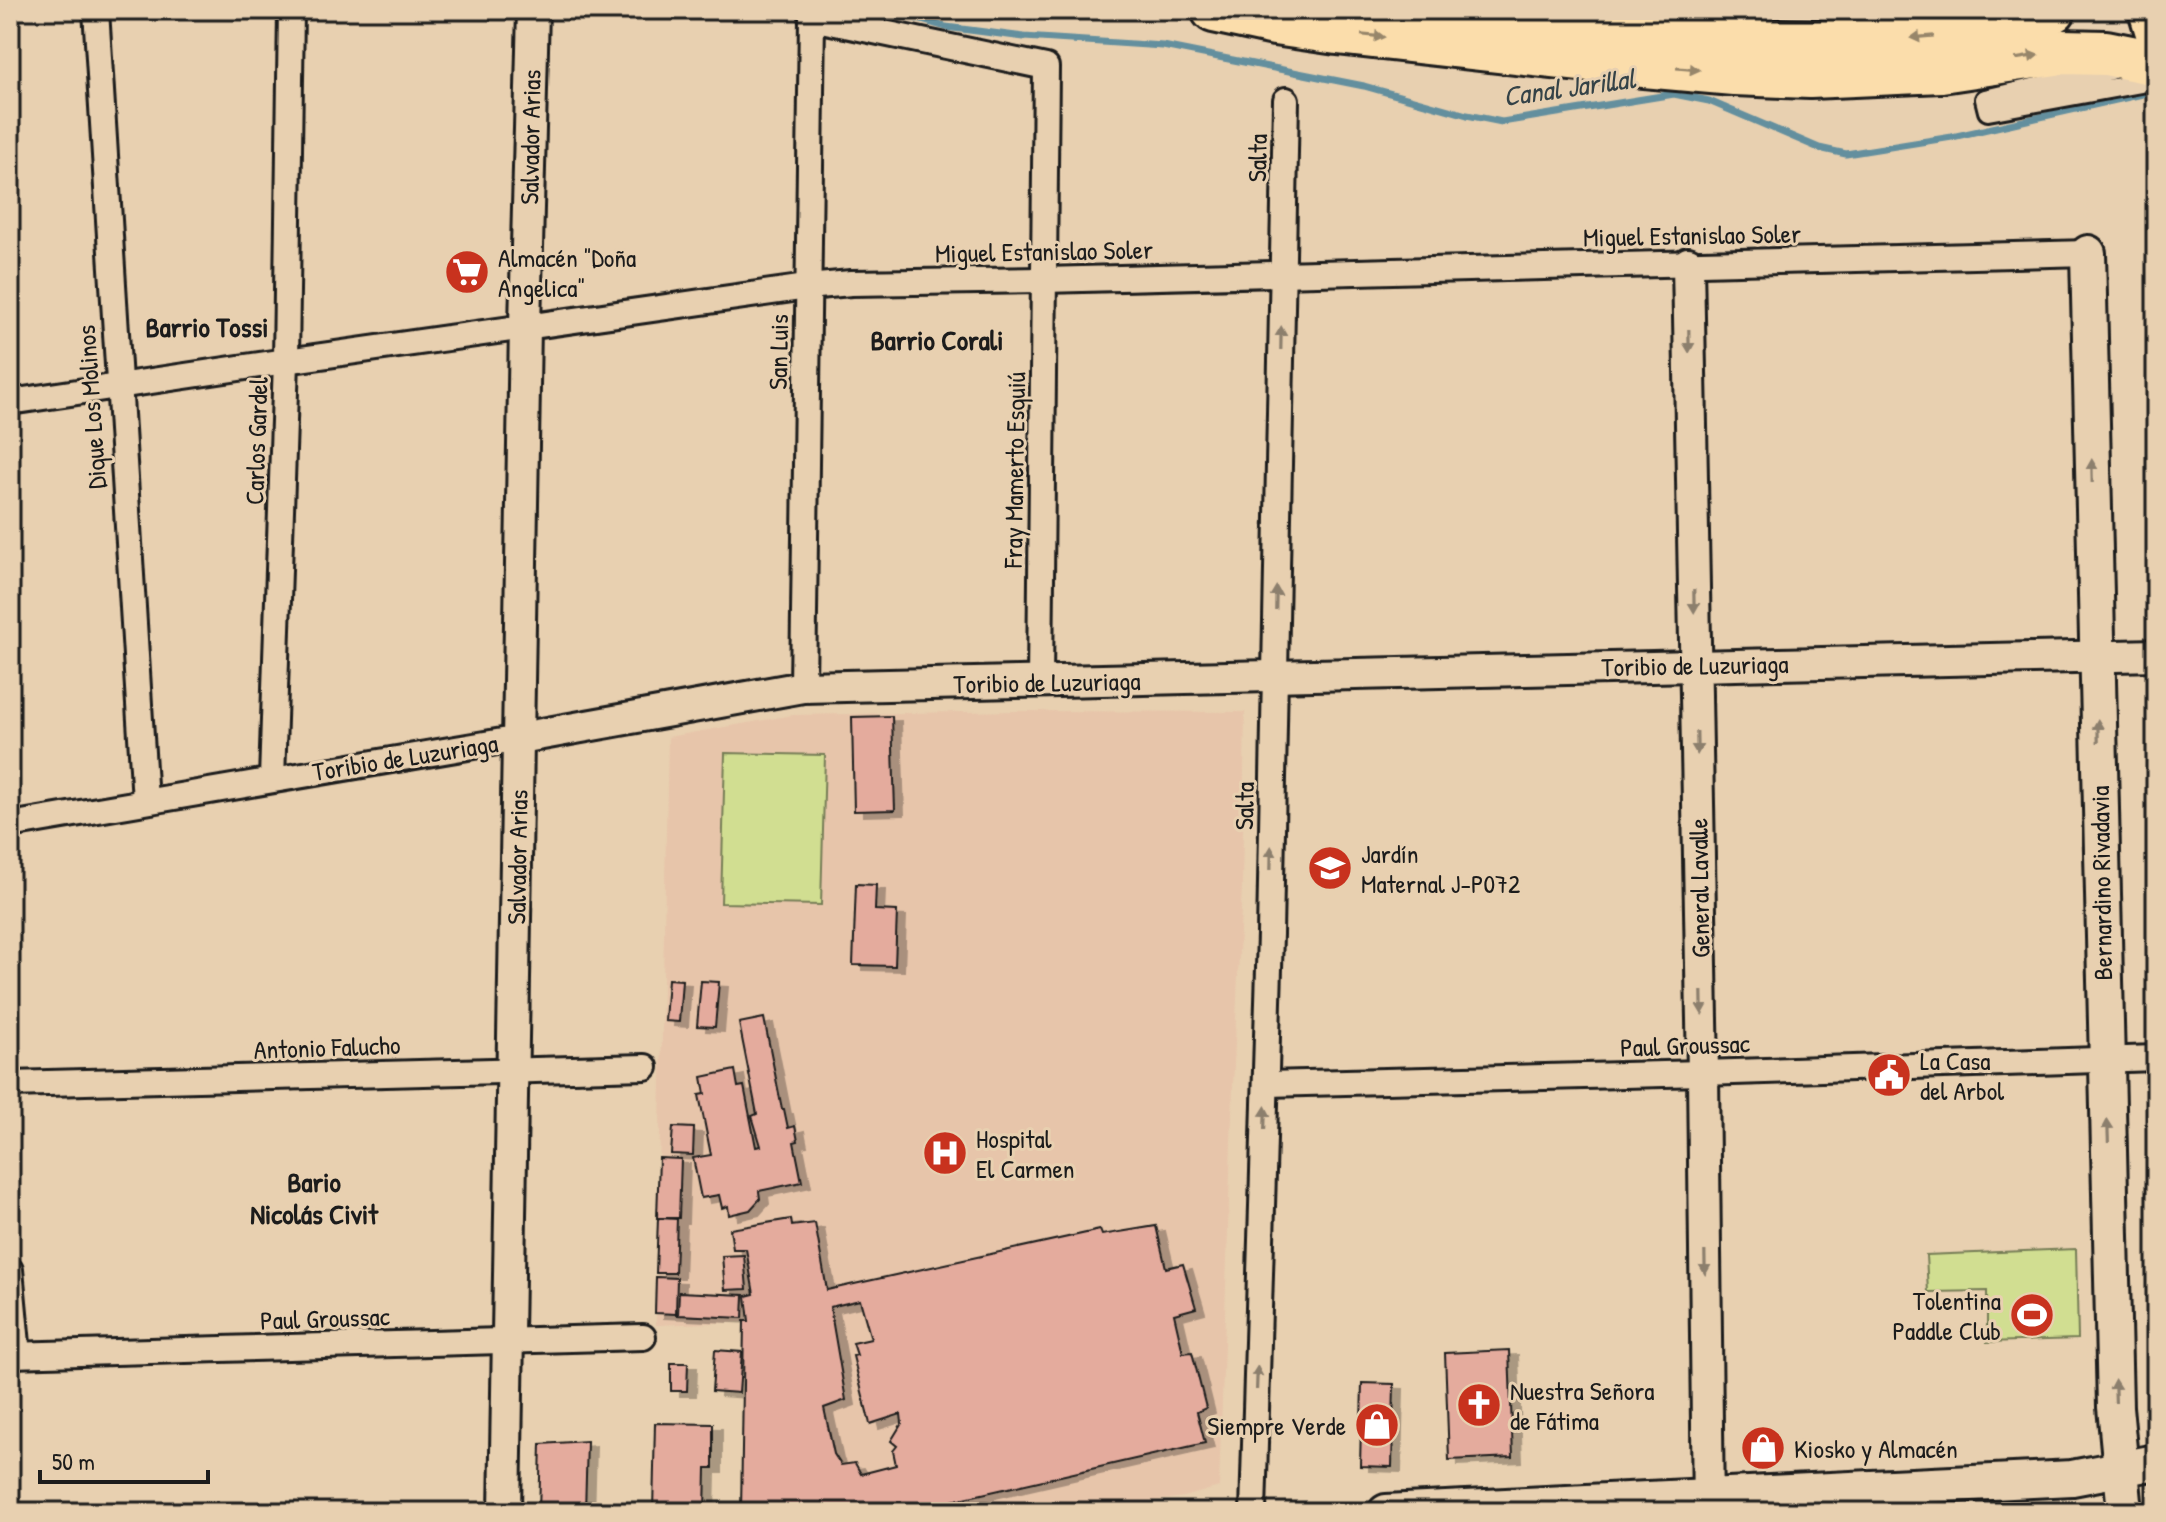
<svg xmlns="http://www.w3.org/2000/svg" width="2166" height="1522" viewBox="0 0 2166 1522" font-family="'Patrick Hand',sans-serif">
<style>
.built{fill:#e7c5aa}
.pitch{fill:#d1de91;stroke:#767d56;stroke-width:2}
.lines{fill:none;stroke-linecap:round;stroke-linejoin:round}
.stream{stroke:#638f9e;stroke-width:7}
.building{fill:#e4ab9d;stroke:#1c1c1c;stroke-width:2;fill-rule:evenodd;filter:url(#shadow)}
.pedestrian-casing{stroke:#1c1c1c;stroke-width:24}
.minor-casing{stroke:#1c1c1c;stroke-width:30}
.tertiary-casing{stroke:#1c1c1c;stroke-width:36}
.secondary-casing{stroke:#1c1c1c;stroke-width:40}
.trunk-casing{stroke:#1c1c1c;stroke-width:46}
.motorway-casing{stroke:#1c1c1c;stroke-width:50}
.pedestrian{stroke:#e8d0b0;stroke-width:18}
.minor{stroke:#e8d0b0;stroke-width:24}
.tertiary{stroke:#e8d0b0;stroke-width:30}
.secondary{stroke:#e8d0b0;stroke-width:34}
.trunk{stroke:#fbddab;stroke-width:40}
.motorway{stroke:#fbddab;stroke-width:44}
.oneway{fill:#97866b}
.oneway2{fill:#8c7f6d}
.labels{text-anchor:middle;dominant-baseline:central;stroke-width:6;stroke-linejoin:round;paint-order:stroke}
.street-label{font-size:26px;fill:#1c1c1c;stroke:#e8d0b0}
.poi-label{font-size:26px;fill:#1c1c1c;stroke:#e8d0b0;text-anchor:start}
.water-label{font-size:28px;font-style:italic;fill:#344247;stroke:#e8d0b0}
.neighbourhood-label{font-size:28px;font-weight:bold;fill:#1c1c1c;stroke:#e8d0b0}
</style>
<defs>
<filter id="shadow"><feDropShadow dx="9" dy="5" stdDeviation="0" flood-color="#0004"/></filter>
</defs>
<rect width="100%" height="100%" fill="#e8d0b0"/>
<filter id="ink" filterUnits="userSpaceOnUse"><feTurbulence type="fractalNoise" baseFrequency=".0125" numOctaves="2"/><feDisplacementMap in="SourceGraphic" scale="16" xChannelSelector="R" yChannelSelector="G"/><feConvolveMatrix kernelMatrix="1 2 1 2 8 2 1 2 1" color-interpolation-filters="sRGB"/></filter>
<g filter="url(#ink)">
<polygon class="built" points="1019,711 1245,712 1242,887 1233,1086 1219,1487 1184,1497 1077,1512 741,1512 744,1322 656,1325 668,737 793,715"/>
<g class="pitch">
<polygon points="725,753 825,755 821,905 721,903"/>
<polygon points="2076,1249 2078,1339 1987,1342 1987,1291 1928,1292 1926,1255"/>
</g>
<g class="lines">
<polyline class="stream" points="886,10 946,27 1024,37 1163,46 1364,86 1467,115 1502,122 1674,94 1709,101 1819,148 1846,154 1952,137 2156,91"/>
</g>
<g class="building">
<polygon points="892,716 895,810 854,811 852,717"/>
<polygon points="856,884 876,885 875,910 897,911 895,966 853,965"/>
<polygon points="668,979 682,980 679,1022 665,1021"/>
<polygon points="701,981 719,982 715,1027 697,1026"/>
<polygon points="764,1018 782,1109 784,1109 788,1128 795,1126 798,1141 794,1142 802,1182 759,1191 760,1199 750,1210 729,1215 728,1206 722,1208 719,1195 701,1198 693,1158 711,1155 699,1095 705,1094 702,1077 735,1070 738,1087 744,1086 756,1147 761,1146 752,1116 757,1114 739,1023"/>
<polygon points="673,1127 694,1128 693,1155 671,1154"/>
<polygon points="659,1158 681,1159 679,1218 657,1218"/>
<polygon points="658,1218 677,1219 675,1273 656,1273"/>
<path d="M791,1219L792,1226L815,1223L827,1290L1100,1230L1102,1235L1156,1226L1166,1268L1183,1264L1196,1308L1174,1314L1183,1353L1192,1352L1206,1408L1197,1412L1205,1443L903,1512H741L744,1321H749L746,1296L754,1294L746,1249H733L730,1229ZM860,1300L871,1339L853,1343L857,1355L853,1356L870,1424L901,1414L902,1423L891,1441L897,1446L893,1451L896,1465L861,1474L855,1463L841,1465L834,1454L824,1408L846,1400L830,1307Z"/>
<polygon points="744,1255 747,1289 725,1290 722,1256"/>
<polygon points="656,1277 677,1278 676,1314 655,1313"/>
<polygon points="679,1292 744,1295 743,1318 678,1315"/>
<polygon points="715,1350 742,1352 739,1393 712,1391"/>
<polygon points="1509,1350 1513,1457 1449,1460 1445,1353"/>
<polygon points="671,1363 688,1363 687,1391 671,1391"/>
<polygon points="1362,1383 1394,1384 1392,1467 1360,1466"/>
<polygon points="655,1423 713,1424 713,1468 706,1468 705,1512 653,1512"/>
<polygon points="587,1441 585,1512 539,1512 541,1444"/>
<polygon points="708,1508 735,1509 735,1512 708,1512"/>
</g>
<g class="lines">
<g class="pedestrian-casing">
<polyline id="pedestrian" points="2111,70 1985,99 1988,111 2152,81 2149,68"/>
</g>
<g class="minor-casing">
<g id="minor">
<polyline points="96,10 145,801"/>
<polyline points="10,402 286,361 807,287 851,283 1044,280 2088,253"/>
<polyline points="803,687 812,18 1046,67 1040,682"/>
<polyline points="272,779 286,361 291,10"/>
<polyline points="10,825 520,738"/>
<polyline points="10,1084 645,1067"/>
<polyline points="1266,1084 1703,1073 2156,1058"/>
<polyline points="10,1270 18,1355"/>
<polyline points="10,1355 643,1337"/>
<polyline points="1253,1512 1270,934 1286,100"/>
</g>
</g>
<g class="tertiary-casing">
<g id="tertiary">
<polyline points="1688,263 1703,1073 1708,1512"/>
<polyline points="520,738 803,687 2156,655"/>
<polyline points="505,1512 525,326 533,10"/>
</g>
</g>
<g class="secondary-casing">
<g id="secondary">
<polyline points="2088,253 2115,1407 2125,1512"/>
<polyline points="1386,1512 2072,1478 2156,1462"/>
</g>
</g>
<g class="trunk-casing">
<polyline id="trunk" points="2149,10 2156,33"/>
</g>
<g class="motorway-casing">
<g id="motorway">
<polyline points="1214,10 1275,23 1337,32 1588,60 1734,73 1810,76 1941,70 2062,52 2106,53 2156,63"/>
<path d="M1438,10C1619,30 1807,61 1989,28C2010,24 2032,16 2053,10"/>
</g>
</g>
<use href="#pedestrian" class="pedestrian"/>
<use href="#minor" class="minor"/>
<use href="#tertiary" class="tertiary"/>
<use href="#secondary" class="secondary"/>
<use href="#trunk" class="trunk"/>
<use href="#motorway" class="motorway"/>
</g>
<defs><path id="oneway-solid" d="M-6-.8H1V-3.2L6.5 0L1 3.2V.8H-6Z" transform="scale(2)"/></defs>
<g class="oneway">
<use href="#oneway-solid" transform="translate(1373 36) rotate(6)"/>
<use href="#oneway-solid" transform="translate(1922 37) rotate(175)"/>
<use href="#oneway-solid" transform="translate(2027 57) rotate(-9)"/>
<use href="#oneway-solid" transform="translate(1688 69) rotate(5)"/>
</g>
<g class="oneway2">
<use href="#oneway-solid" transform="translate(1281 338) rotate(-89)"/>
<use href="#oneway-solid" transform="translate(1689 341) rotate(89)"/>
<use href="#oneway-solid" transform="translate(2092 471) rotate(-91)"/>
<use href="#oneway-solid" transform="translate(1276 598) rotate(-89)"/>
<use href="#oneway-solid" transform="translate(1694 601) rotate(89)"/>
<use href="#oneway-solid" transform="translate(2098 731) rotate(-91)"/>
<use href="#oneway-solid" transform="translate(1697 743) rotate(89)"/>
<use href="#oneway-solid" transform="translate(1271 858) rotate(-89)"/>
<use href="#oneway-solid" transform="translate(1702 1003) rotate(89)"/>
<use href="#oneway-solid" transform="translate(1265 1118) rotate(-88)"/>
<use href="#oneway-solid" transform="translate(2108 1131) rotate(-92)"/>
<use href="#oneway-solid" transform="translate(1705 1263) rotate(89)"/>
<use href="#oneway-solid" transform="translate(1257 1378) rotate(-88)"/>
<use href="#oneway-solid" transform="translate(2115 1391) rotate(-92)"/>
</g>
</g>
<defs>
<g id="supermarket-disc" transform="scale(2.3)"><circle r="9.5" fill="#c8321e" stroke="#e8d0b0"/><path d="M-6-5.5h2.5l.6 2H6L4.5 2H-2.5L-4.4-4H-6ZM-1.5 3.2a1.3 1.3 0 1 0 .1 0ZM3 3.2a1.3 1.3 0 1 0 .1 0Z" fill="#fff"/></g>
<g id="school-disc" transform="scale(2.3)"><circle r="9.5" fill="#c8321e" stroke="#e8d0b0"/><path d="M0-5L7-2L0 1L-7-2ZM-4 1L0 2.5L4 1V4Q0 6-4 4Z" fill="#fff"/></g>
<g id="civic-disc" transform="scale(2.3)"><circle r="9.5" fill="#c8321e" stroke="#e8d0b0"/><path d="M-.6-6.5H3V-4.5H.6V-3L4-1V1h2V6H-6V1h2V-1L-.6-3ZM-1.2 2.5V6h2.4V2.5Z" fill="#fff"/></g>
<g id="hospital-disc" transform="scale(2.3)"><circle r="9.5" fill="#c8321e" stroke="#e8d0b0"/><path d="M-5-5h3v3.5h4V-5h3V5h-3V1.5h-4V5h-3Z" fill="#fff"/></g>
<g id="stadium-disc" transform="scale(2.3)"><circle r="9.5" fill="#c8321e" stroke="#e8d0b0"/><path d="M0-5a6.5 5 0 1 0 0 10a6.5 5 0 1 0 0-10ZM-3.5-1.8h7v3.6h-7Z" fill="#fff"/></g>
<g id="church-disc" transform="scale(2.3)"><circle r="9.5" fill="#c8321e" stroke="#e8d0b0"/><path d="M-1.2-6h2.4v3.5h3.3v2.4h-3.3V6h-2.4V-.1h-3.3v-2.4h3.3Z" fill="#fff"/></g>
<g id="shop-disc" transform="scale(2.3)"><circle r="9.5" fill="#c8321e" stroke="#e8d0b0"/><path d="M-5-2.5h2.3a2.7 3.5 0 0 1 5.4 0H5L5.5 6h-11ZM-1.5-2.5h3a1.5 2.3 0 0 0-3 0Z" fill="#fff"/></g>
</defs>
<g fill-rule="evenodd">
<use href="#supermarket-disc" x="467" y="272"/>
<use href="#school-disc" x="1330" y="868"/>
<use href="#civic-disc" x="1889" y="1075"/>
<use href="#hospital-disc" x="945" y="1153"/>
<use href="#stadium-disc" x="2032" y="1315"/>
<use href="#church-disc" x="1479" y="1405"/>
<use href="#shop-disc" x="1377" y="1425"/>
<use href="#shop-disc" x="1763" y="1448"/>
</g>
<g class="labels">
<g class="street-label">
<text transform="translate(530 137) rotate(-89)">Salvador Arias</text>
<text transform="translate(1257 158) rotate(-89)">Salta</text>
<text transform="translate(1692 235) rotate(-1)">Miguel Estanislao Soler</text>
<text transform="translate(1044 251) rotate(-1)">Miguel Estanislao Soler</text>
<text transform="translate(778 352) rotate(-89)">San Luis</text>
<text transform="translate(91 407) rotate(-94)">Dique Los Molinos</text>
<text transform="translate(256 441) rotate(-88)">Carlos Gardel</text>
<text transform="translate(1014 470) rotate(-89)">Fray Mamerto Esquiú</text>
<text transform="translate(1695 665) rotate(-1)">Toribio de Luzuriaga</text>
<text transform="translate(1047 682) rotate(-1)">Toribio de Luzuriaga</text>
<text transform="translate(405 757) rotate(-9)">Toribio de Luzuriaga</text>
<text transform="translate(1244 806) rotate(-89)">Salta</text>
<text transform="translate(517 857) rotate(-89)">Salvador Arias</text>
<text transform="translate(2101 883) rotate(-91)">Bernardino Rivadavia</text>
<text transform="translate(1699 888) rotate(-91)">General Lavalle</text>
<text transform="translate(1685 1045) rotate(-2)">Paul Groussac</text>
<text transform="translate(327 1047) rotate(-2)">Antonio Falucho</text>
<text transform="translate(325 1318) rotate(-2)">Paul Groussac</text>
</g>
<g class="poi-label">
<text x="498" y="257">Almacén "Doña<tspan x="498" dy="30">Angelica"</tspan></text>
<text x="1361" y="853">Jardín<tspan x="1361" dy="30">Maternal J-P072</tspan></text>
<text x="1920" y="1060">La Casa<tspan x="1920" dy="30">del Arbol</tspan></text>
<text x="976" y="1138">Hospital<tspan x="976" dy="30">El Carmen</tspan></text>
<text x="2001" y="1300" text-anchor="end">Tolentina<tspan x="2001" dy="30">Paddle Club</tspan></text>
<text x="1510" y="1390">Nuestra Señora<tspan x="1510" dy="30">de Fátima</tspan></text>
<text x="1346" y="1425" text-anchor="end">Siempre Verde</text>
<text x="1794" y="1448">Kiosko y Almacén</text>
</g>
<g class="water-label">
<text transform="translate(1569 87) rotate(-8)">Canal Jarillal</text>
</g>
<g class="neighbourhood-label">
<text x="207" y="327">Barrio Tossi</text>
<text x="937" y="340">Barrio Corali</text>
<text x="314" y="1182">Bario<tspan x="314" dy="32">Nicolás Civit</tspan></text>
</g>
</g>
<rect width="2166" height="1522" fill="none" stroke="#e8d0b0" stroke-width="40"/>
<rect x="20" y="20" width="2126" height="1482" fill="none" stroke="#1c1c1c" stroke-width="3" filter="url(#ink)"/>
<path d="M40 1470v12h168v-12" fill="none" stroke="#1c1c1c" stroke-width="4"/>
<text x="52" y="1470" font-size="24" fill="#1c1c1c" stroke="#e8d0b0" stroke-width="6" paint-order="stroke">50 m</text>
</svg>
